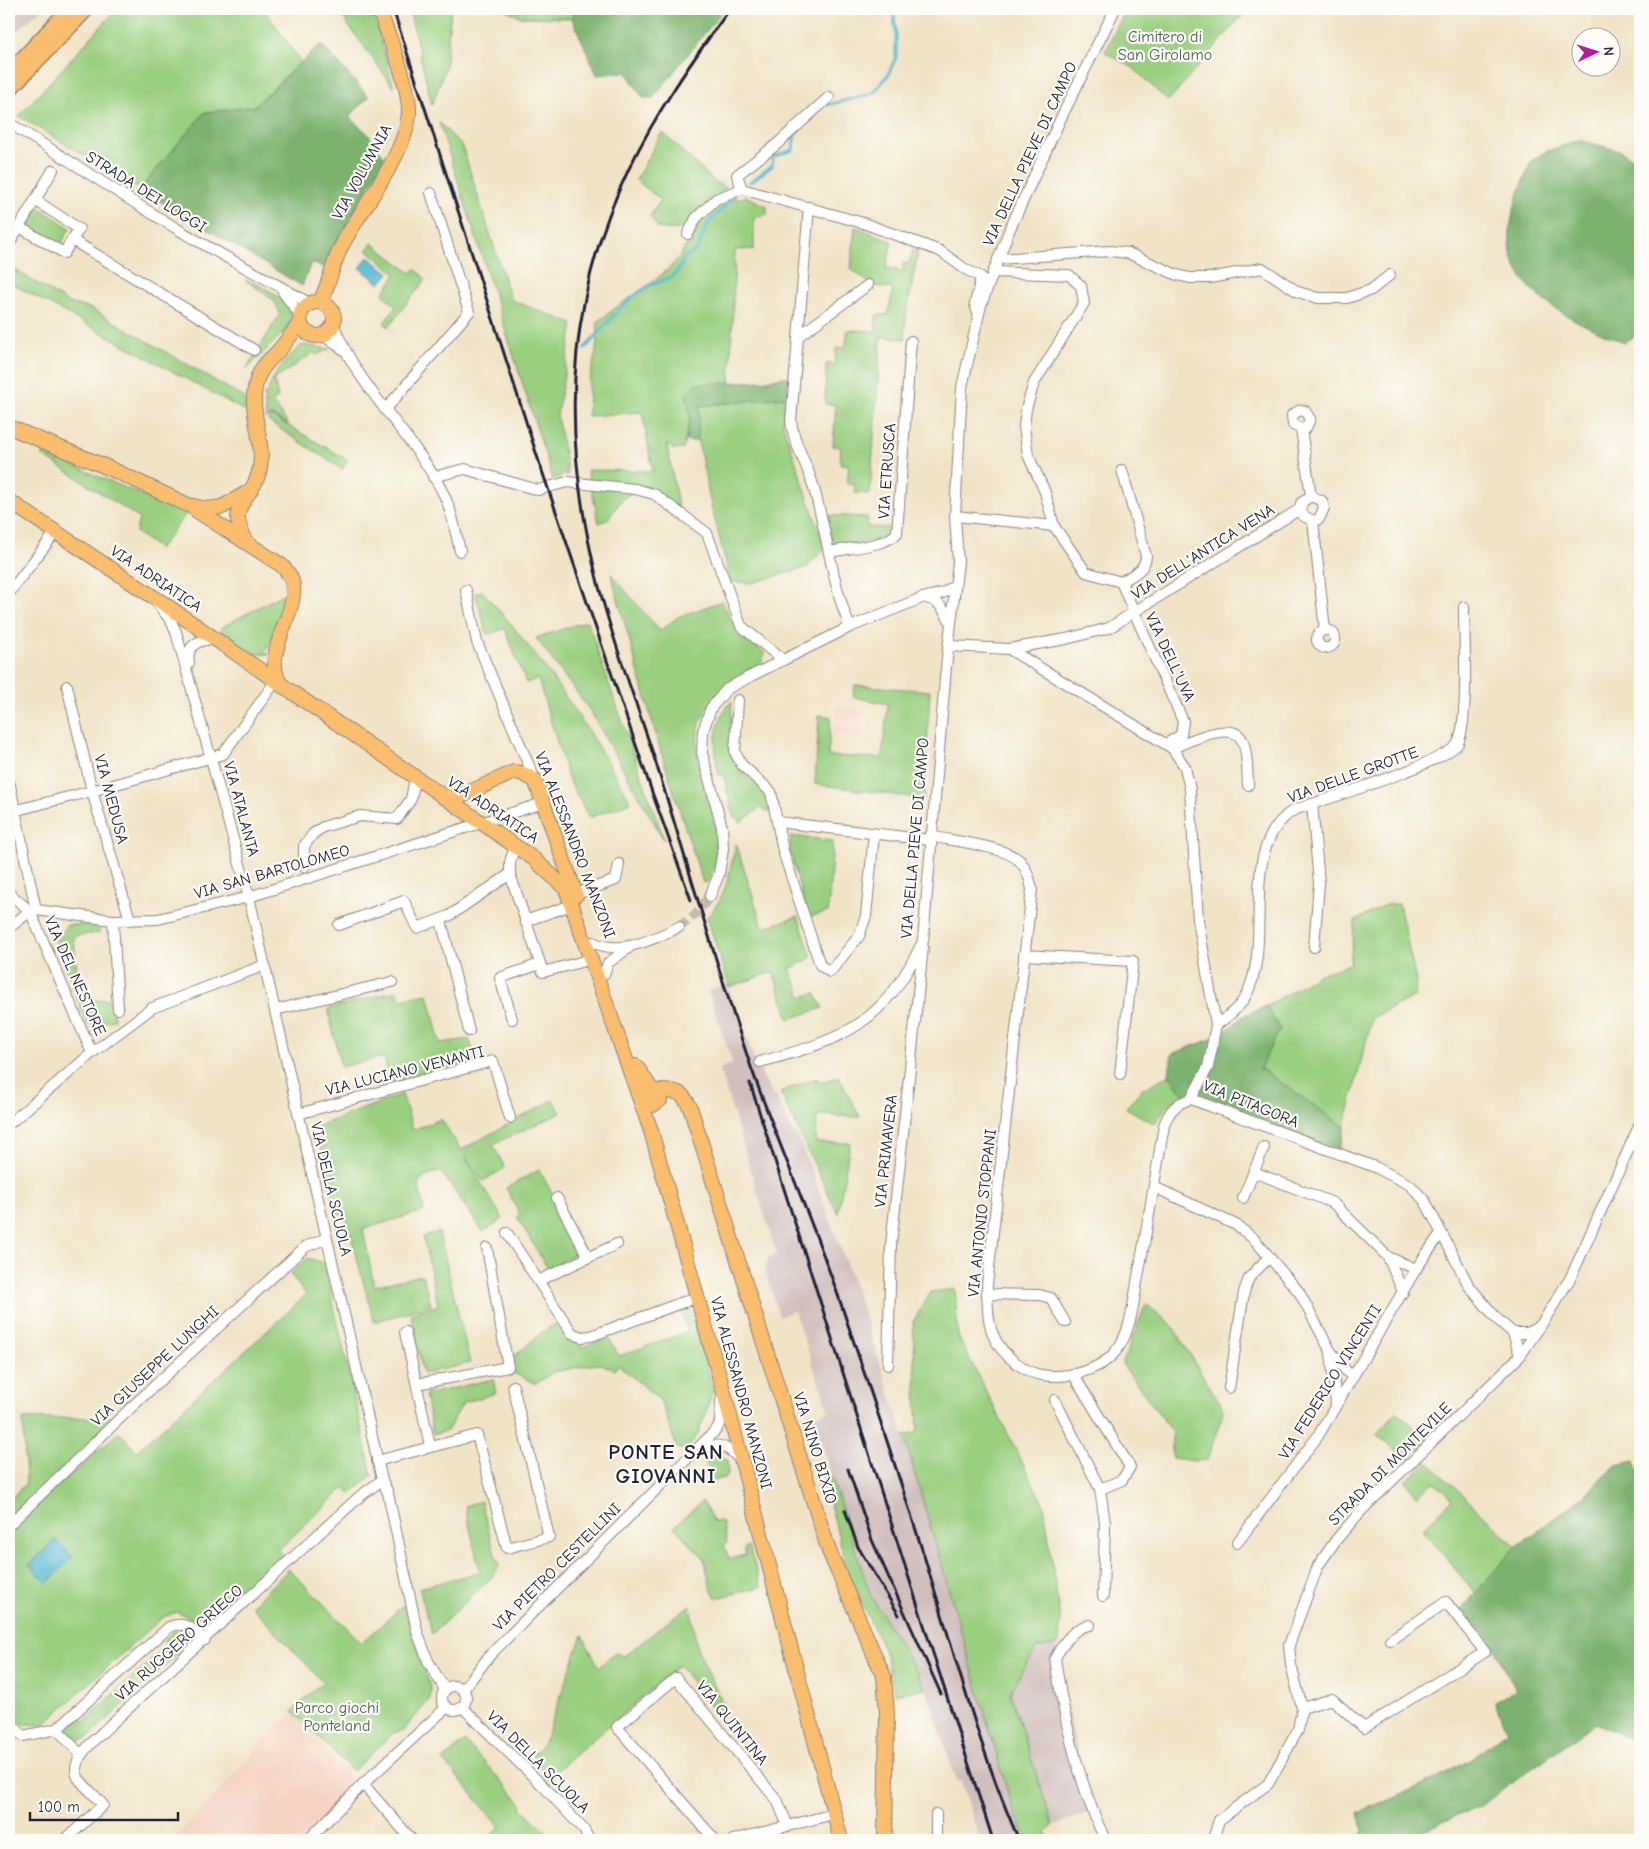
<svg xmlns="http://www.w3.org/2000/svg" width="1649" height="1849" viewBox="0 0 1649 1849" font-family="'Comic Neue',sans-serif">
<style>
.built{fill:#f5d2c2}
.industrial{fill:#d1bfbd}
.green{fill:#9acf80;stroke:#5e785e}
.forest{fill:#7bb26e;stroke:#4e6a54}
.water{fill:#50b5cf;stroke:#396c85}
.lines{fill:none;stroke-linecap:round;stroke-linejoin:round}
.stream{stroke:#50b5cf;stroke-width:3}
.minor-tunnel{stroke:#c8bcaa;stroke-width:10;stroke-dasharray:10 5;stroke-linecap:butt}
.minor-casing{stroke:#8a8280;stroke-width:12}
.major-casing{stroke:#8a8280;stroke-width:16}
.highway-casing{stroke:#8a8280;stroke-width:18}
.minor{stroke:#fff;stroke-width:10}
.major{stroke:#fabe6e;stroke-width:14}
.highway{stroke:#fabe6e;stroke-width:15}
.rail{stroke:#22223b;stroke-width:3}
.labels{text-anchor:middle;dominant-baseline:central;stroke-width:4.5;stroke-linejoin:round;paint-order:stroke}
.park-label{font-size:16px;fill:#4c5f53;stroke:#fdfcf7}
.street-label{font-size:16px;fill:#22223b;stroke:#fdfcf7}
.district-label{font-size:21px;font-weight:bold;letter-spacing:1px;fill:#22223b;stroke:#fdfcf7}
</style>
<rect width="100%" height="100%" fill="#fdfcf7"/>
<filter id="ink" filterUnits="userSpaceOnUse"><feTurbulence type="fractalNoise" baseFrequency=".02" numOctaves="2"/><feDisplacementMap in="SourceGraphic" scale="10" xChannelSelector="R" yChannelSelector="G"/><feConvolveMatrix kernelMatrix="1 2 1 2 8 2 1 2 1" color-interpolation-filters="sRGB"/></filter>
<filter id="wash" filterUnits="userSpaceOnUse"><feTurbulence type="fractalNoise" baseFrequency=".0096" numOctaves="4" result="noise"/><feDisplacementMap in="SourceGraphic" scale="20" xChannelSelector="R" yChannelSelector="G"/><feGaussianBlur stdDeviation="1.12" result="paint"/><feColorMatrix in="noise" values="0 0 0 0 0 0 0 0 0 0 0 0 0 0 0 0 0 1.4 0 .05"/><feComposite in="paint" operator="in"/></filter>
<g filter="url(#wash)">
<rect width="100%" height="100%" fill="#f1e3c6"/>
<g class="built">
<polygon points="837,706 865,710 863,723 835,719"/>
<polygon points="835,721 863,725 861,738 833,734"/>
<polygon points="292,1711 357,1785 302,1840 174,1840"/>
</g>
<g class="industrial">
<polygon points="9,9 42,9 9,38"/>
<polygon points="727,984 754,1058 773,1096 776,1095 794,1134 796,1133 808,1162 853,1281 904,1436 918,1432 913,1322 931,1292 955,1289 958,1336 1044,1505 1060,1619 1060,1641 1055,1658 1092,1811 1053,1826 1046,1833 1050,1840 980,1840 961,1781 957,1782 926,1688 870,1594 831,1476 814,1416 829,1411 794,1311 779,1316 765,1269 768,1257 777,1255 720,1071 721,1068 732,1064 732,1061 708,991"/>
</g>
<g class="green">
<polygon points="117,9 269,9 266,12 301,62 254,106 204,113 140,189 19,116"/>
<polygon points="337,9 372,9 394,88"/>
<polygon points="409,9 451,9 445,69 432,105"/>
<polygon points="504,9 574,9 572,18 521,17"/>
<polygon points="1126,9 1248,9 1168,101 1132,67 1105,52"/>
<polygon points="439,122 462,146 511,300 573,324 557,415 568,474 553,479"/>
<path d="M662,132L715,182L727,188C719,193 711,198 704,205C684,224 691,233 658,228L650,216L661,200L636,180Z"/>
<path d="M745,196L767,206V214L754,218V249L735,250L730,383L695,384L686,393L691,415L683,449L674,450L667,444L678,506L638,487L621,501L607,520L599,523L587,470L653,471L642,412L588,416L589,382L596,352L598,322C622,300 661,281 679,257C693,238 700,210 723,200C730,197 738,201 745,196Z"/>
<polygon points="38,207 70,228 60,246 26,226"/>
<polygon points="855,227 892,241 886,268 903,271 903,263 908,264 913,250 918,251 906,316 905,339 881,337 870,494 855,493 855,485 847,484 849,465 840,464 841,447 833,446 836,405 825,404 826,364 835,364 836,348 845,348 848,330 876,331 876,315 888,315 893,289 872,285 851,269"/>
<polygon points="372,243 411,273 415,269 426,279 388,327 384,323 396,306 383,294 396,274 367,250"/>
<polygon points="9,266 69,303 92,309 245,398 245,411 9,282"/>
<path d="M245,280C264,285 301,304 287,329L246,370L280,314L274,300Z"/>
<path d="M303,345L330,349L316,355L314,352L274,380L278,398L272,402L289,425L271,415L266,419L264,394H267C272,376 287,355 303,345Z"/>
<polygon points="785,397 783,425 825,548 807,567 752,583 731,582 711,505 698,441 699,406"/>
<polygon points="271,416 348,460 342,469 268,421"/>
<polygon points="44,453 186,514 159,549 136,532 139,518 42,455"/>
<polygon points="825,515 867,517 868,527 895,528 888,538 834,547"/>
<path d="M611,574L660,631L678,617L722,601L737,632L765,653L762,662C714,687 686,718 701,775C707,798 717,821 716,846C716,858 715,872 707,882L703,883L660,749Z"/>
<path d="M482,591C541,655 588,727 631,802L589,818L568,778L538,679L526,683L505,629L487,634L475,593Z"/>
<polygon points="281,595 286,595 285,602 267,649 263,654 269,654 256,654 222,633 220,628"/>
<polygon points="587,621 664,840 589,709 536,638"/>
<polygon points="855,685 930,691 924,799 815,784 819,715 831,717 828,756 882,758 888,704 853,697"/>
<path d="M732,701L730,752L737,766L767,794L773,813L760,808L741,822L734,817L723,774L719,775C713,751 713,719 732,701Z"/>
<polygon points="791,836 833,841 828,912 808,917 790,852"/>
<path d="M736,844L763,928L798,916L812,957L790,969L802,997L815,993L823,1008L789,1019L773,972L729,987L707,917C728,896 729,871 736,844Z"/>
<polygon points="1399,904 1416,981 1415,996 1372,1018 1339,1149 1197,1097 1183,1094 1166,1107 1155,1124 1126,1108 1141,1090 1169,1075 1172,1054 1222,1035 1242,1017 1264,1008 1320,974 1350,964 1355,921 1385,905"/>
<polygon points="99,924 99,933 74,936 78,991 84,1001 109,999 115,1020 87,1025 56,941 67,925"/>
<polygon points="397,991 401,999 428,994 440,1043 469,1039 477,1060 391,1084 384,1057 341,1067 328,1009"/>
<polygon points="839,1077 860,1117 817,1115 816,1143 850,1143 838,1214 780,1092 817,1078 819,1082"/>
<polygon points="402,1094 413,1130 441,1119 461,1150 553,1100 561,1113 493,1144 505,1168 483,1181 465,1157 503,1219 483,1232 440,1170 418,1181 424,1211 363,1229 374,1286 422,1275 431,1305 374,1322 345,1213 338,1216 316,1127"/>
<polygon points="539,1170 584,1249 548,1269 517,1217 520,1215 506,1188"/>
<polygon points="439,1232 470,1363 423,1374 411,1314 438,1305 423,1237"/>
<polygon points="308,1258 324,1263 372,1475 351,1494 345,1487 278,1550 284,1557 211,1622 203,1623 177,1612 163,1617 43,1725 22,1724 9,1710 9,1533 62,1482 119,1432 137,1451 306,1295 290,1274"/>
<polygon points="955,1289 958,1336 1044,1505 1060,1619 1059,1644 1036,1648 1010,1693 1053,1826 1046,1833 1050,1840 1028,1840 1012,1807 904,1436 918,1432 913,1322 931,1292"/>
<polygon points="1146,1304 1172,1325 1224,1410 1207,1460 1194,1461 1172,1458 1172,1431 1122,1364"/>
<polygon points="690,1309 713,1389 705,1416 697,1435 690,1446 683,1450 677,1448 660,1400 618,1365 615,1370 601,1364 589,1365 553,1372 536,1384 510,1371 510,1360 541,1333 557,1323 582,1347 609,1338 619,1356 687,1332 682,1311"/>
<polygon points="493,1379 496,1393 463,1403 447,1431 433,1434 425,1395"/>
<polygon points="1397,1412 1428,1439 1408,1460 1376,1434"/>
<polygon points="116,1417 9,1517 9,1501 26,1483 23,1419"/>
<polygon points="707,1454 718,1454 727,1461 728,1474 725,1478 701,1483 713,1472 702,1461"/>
<polygon points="1427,1461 1516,1546 1476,1594 1422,1529 1453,1499 1434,1482 1417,1496 1406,1481"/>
<polygon points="831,1476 870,1594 926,1688 895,1694 885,1652 849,1577 824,1481"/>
<polygon points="481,1501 495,1555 500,1564 491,1578 432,1634 419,1588 480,1572 465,1506"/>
<polygon points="702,1501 714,1522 722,1521 727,1543 724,1545 729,1559 746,1555 744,1548 749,1546 761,1587 716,1598 711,1589 704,1558 674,1527"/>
<polygon points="289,1569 362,1643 403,1605 431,1690 430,1699 404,1730 393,1733 353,1771 292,1711 323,1682 251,1606"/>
<polygon points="690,1605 697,1648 724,1706 717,1716 679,1665 548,1778 532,1755 544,1743 582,1635 599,1667 615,1653 624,1656"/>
<polygon points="177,1631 183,1634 188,1641 187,1646 87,1738 77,1741 68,1734 70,1725 80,1717 84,1721 168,1645 164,1640 172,1632"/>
<polygon points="465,1741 523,1805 521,1808 555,1840 486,1840 500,1827 443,1760"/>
</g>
<g class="forest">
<polygon points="574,9 724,9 653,98 643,98 626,72 597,75 572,18"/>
<polygon points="321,44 369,97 349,117 368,134 385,158 323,267 311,263 302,286 140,189 204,113 255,106"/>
<path d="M1579,140L1621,151L1640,164V333L1624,342C1578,324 1503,292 1510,231C1512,207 1523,183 1531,161L1545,152Z"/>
<polygon points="789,376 785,397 699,406 698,441 686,441 690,415 686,393 695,384 762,381"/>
<polygon points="1266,1006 1280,1029 1260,1068 1345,1127 1339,1149 1197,1097 1183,1094 1169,1075 1172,1054 1222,1035 1242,1017"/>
<polygon points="1635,1461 1640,1477 1640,1743 1595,1723 1479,1807 1399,1840 1363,1840 1359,1812 1425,1784 1472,1759 1507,1731 1494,1702 1516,1690 1496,1650 1461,1610 1516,1546 1533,1536 1545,1525 1581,1499 1615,1465"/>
</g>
<g class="water">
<polygon points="368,257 389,273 380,284 360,268"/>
<polygon points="55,1539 73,1557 47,1583 29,1565"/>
</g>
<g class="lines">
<g class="stream">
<polyline points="827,105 868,95 875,91 888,75 896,57 896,33 893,9"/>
<polyline points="750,182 772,166 773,157 793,150 795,131"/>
<path d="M584,349C604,329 618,306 642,290C659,279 677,282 683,259L697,250L709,222L735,196"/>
</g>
</g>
</g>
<g filter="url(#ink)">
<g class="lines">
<polyline class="minor-tunnel" points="679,927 696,914 710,896"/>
<g class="minor-casing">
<g id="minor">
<path d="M9,123C66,158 122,196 179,230C222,256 266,278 309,303"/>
<polyline points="742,189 737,175 776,145 829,97"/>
<polyline points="35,200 79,229 72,240 254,350"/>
<path d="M809,207L791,421C793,443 806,461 812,482C827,530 831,581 850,627"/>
<polyline points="19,227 64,253 72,240"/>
<polyline points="688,234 696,218 716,199 742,189 863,223 940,251 965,269 981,277 975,304 977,311"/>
<polyline points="9,244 53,170"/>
<polyline points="998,259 1110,251 1128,253 1177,275 1190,278 1210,278 1262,268 1298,292 1318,298 1347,298 1371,290 1390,275"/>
<polyline points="993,272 1069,275 1081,286 1084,303 1034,383 1026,409 1024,427 1028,455 1045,492 1054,526"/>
<polyline points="283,292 300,315"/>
<path d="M333,323C356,386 410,431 441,489C452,509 455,530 460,551"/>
<polyline points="323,335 344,350"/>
<polyline points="799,336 868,285"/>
<polyline points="385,410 469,312 431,193"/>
<polyline points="1301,429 1293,425 1292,415 1300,410 1305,411 1310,419 1306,428 1301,429 1311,496"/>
<polyline points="433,477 465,469 538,490 567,482 635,489 654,494 707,533 741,626 783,660"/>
<polyline points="955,516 1054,526 1086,572 1121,582 1134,612 1300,509"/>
<polyline points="1313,521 1319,519 1324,508 1322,501 1311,496 1301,503 1302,515 1313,521 1325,630"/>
<path d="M830,552C847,548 887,546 897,533L911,341"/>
<path d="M1121,582C1132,575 1145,571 1146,556L1122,470"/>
<polyline points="466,590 477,642 535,780"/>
<polyline points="9,593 55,533"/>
<path d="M926,598C940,601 944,610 951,623"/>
<polyline points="157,603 171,621 176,632 249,897 382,1480 388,1493 417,1631 428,1661 445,1690"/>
<circle cx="1326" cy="639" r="9"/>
<polyline points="950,646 1009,649 1172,748 1185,767 1190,790 1198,920 1216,1025 1208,1067 1191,1099"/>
<polyline points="1009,649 1066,639 1109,628 1134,612 1183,721 1181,735 1166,744"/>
<path d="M189,663C186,645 198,640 213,639"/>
<polyline points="67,686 92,791 130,920"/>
<polyline points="738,700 735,752 741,764 771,792 783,851 820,965 830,972 859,936 866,916 874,834"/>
<path d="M1172,748C1188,742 1235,718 1243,742C1248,754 1247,772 1248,785"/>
<polyline points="9,781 36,910"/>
<polyline points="1312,804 1319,883 1314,947"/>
<polyline points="9,812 92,791 223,754 275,682"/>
<polyline points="778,822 930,840"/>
<path d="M930,836C953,841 1004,846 1020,861C1027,869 1030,879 1032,889L987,1285C988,1325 988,1346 1025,1369C1038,1377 1054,1377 1069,1375C1086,1372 1105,1365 1116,1351C1132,1332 1134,1296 1139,1271C1148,1223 1156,1174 1164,1125C1169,1111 1176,1103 1191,1099"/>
<polyline points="304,867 304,846 313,834 323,827 360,816 397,819 411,799 415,778"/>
<polyline points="510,874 543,972 592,959"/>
<polyline points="9,893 30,911 92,1053"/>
<polyline points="576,894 616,880 619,864"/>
<polyline points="710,896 719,874 723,849 722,827 702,753 703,731 711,708 727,689 751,676 850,627 922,598 943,593 954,586"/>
<polyline points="113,920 118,1009"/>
<polyline points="441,920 469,1031"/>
<polyline points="525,921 572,905"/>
<polyline points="339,925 404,901 417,928 449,916 510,874 510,862 515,846"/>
<polyline points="9,928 30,911 36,910 113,920 158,919 249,897 543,803"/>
<path d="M593,942C620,956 654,939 679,927"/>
<polyline points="1024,955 1133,961 1120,1074"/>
<polyline points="604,974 608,963 630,947"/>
<polyline points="275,1010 392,982"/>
<polyline points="512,1019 500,978 540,964"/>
<path d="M1216,1025C1226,1018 1238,1009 1244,999C1277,945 1234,848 1294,810C1320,801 1449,762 1458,743C1469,720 1464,637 1464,607"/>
<path d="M760,1062C845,1039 884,1024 923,941L946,667L958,562L955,516L962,387L981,305L1009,231L1061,118L1115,9"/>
<polyline points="1191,1099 1375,1167 1410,1185 1425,1201 1469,1286 1497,1319 1513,1333"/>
<polyline points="298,1114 493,1061 510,1118"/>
<polyline points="9,1124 92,1053 152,1008 265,965"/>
<polyline points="1254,1172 1333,1203 1388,1257 1416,1269"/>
<polyline points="1154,1187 1236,1225 1254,1239 1299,1292 1331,1352 1336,1405"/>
<polyline points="557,1198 588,1257"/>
<polyline points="1243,1198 1264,1147"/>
<polyline points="507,1233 572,1333 581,1337 591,1336 697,1297"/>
<polyline points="1388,1257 1403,1292"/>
<polyline points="538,1281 617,1244"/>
<polyline points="987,1294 1039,1295 1051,1298 1065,1322"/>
<polyline points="405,1332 430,1446"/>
<polyline points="1513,1333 1528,1333 1541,1325 1571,1277 1640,1124"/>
<polyline points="1513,1333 1520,1356"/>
<polyline points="1332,1353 1347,1372 1353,1375"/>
<polyline points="888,1365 891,1245 923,947"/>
<polyline points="1073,1374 1130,1467 1122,1480 1100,1489 1105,1523 1103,1596"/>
<polyline points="417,1384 508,1367 487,1248"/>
<polyline points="1229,1388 1244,1292 1249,1278 1268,1258"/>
<polyline points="1055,1400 1100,1489"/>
<path d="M699,1448C719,1442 728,1446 741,1461"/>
<polyline points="377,1461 477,1435 507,1548 549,1537 513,1386"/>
<polyline points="9,1525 138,1401 305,1247 327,1238"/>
<polyline points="1237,1543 1318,1436 1416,1269 1441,1233"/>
<path d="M1090,1625C1074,1626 1062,1645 1055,1658C1064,1721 1079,1783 1105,1840"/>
<circle cx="454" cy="1698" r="12"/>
<polyline points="463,1690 490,1655 716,1430 720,1423 721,1400"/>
<polyline points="462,1707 546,1789 584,1830 589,1840"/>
<polyline points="1302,1708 1332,1699 1364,1728 1485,1652 1446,1602 1390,1640"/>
<path d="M9,1721L23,1736L57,1729L169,1627C185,1620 194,1630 205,1640"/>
<polyline points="57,1729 81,1755"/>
<polyline points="363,1784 412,1840"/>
<polyline points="936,1814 936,1840"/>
<path d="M65,1840L103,1805C96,1796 86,1788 79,1779C66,1760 99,1737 110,1725L359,1497L382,1480"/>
<polyline points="308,1840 363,1784 447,1707"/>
<polyline points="715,1840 617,1727 676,1678 777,1800 788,1826"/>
<polyline points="733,1840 834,1814"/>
<polyline points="1213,1840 1219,1820 1268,1784 1298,1730 1302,1708 1291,1665 1289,1645 1318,1566 1336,1540 1361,1511 1520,1356 1541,1325"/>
</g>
</g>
<g class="major-casing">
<g id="major">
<circle cx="317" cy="319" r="17"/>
<path d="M320,302C329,285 332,266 340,249C359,210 409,152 409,110C409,83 388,36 379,9"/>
<polyline points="9,427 109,468 188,505 208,509 222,507 250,491"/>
<polyline points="9,501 173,610 534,859 566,889 651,1131 725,1397 841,1840"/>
<path d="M194,509L281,565C319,598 254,646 282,686"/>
<path d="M246,540C224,502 254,501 260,468C265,437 246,408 258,377C262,365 271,359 279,350C286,342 293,332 300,323"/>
<polyline points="442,796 461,796 514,772 521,773 535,780 576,895"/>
<path d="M636,1066L652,1090C672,1094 679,1085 690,1107L829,1551L884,1677L887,1713L885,1840"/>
<polyline points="649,1091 645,1098 648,1103 653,1105 660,1100 658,1092"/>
</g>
</g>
<g class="highway-casing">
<g id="highway">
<polyline points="9,74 70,9"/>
<polyline points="9,89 86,9"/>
</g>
</g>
<use href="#minor" class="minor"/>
<use href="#major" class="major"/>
<use href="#highway" class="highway"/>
<g class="rail">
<polyline points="393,9 540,465 653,795 691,900"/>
<path d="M730,9C650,117 591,214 577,351C569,429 579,508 598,583C613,643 636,701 655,760C687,862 716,965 751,1067C779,1146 814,1224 841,1304C872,1396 904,1489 932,1582C959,1669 982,1757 1019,1840"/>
<polyline points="750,1083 993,1840"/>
<polyline points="848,1469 872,1540 941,1694"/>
<polyline points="845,1510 858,1547 899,1615"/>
</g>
</g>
</g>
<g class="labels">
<g class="park-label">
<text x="1165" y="37">Cimitero di<tspan x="1165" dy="18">San Girolamo</tspan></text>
<text x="337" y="1708">Parco giochi<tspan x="337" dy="18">Ponteland</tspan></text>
</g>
<g class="street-label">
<text transform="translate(1030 154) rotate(-65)">VIA DELLA PIEVE DI CAMPO</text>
<text transform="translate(362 172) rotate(-61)">VIA VOLUMNIA</text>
<text transform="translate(146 192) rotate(32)">STRADA DEI LOGGI</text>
<text transform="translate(887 471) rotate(-86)">VIA ETRUSCA</text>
<text transform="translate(1203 552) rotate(-32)">VIA DELL'ANTICA VENA</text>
<text transform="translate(156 579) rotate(34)">VIA ADRIATICA</text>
<text transform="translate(1170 657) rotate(65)">VIA DELL'UVA</text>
<text transform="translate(1353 775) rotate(-20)">VIA DELLE GROTTE</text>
<text transform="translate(111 799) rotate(75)">VIA MEDUSA</text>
<text transform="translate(241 809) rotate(75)">VIA ATALANTA</text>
<text transform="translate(493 810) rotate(34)">VIA ADRIATICA</text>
<text transform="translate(915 838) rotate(-85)">VIA DELLA PIEVE DI CAMPO</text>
<text transform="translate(575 845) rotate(69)">VIA ALESSANDRO MANZONI</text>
<text transform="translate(272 872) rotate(-16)">VIA SAN BARTOLOMEO</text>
<text transform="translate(75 976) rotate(66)">VIA DEL NESTORE</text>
<text transform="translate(405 1071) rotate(-14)">VIA LUCIANO VENANTI</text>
<text transform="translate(1251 1104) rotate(22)">VIA PITAGORA</text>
<text transform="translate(886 1151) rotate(-84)">VIA PRIMAVERA</text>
<text transform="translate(331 1189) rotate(77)">VIA DELLA SCUOLA</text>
<text transform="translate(982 1213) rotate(-84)">VIA ANTONIO STOPPANI</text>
<text transform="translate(155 1366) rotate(-43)">VIA GIUSEPPE LUNGHI</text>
<text transform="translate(1330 1382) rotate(-58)">VIA FEDERICO VINCENTI</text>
<text transform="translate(741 1393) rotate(75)">VIA ALESSANDRO MANZONI</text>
<text transform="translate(815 1448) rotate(73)">VIA NINO BIXIO</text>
<text transform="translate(1390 1464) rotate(-45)">STRADA DI MONTEVILE</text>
<text transform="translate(557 1567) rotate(-45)">VIA PIETRO CESTELLINI</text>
<text transform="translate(179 1643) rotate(-42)">VIA RUGGERO GRIECO</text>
<text transform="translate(732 1723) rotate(51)">VIA QUINTINA</text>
<text transform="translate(538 1762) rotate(45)">VIA DELLA SCUOLA</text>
</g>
<g class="district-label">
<text x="666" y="1452">PONTE SAN<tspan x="666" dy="24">GIOVANNI</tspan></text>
</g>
</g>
<rect width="1649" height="1849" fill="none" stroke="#fdfcf7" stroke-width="30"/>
<g transform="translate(1596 52) rotate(86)"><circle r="24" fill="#fdfcf7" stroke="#a5a5ac"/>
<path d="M0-4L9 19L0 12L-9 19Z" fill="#b5179e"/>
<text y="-8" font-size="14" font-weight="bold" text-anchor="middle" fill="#22223b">N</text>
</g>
<path d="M30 1812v8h148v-8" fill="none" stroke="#22223b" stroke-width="2.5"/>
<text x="38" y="1812" font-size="15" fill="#22223b" stroke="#fdfcf7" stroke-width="4" paint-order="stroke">100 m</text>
</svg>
